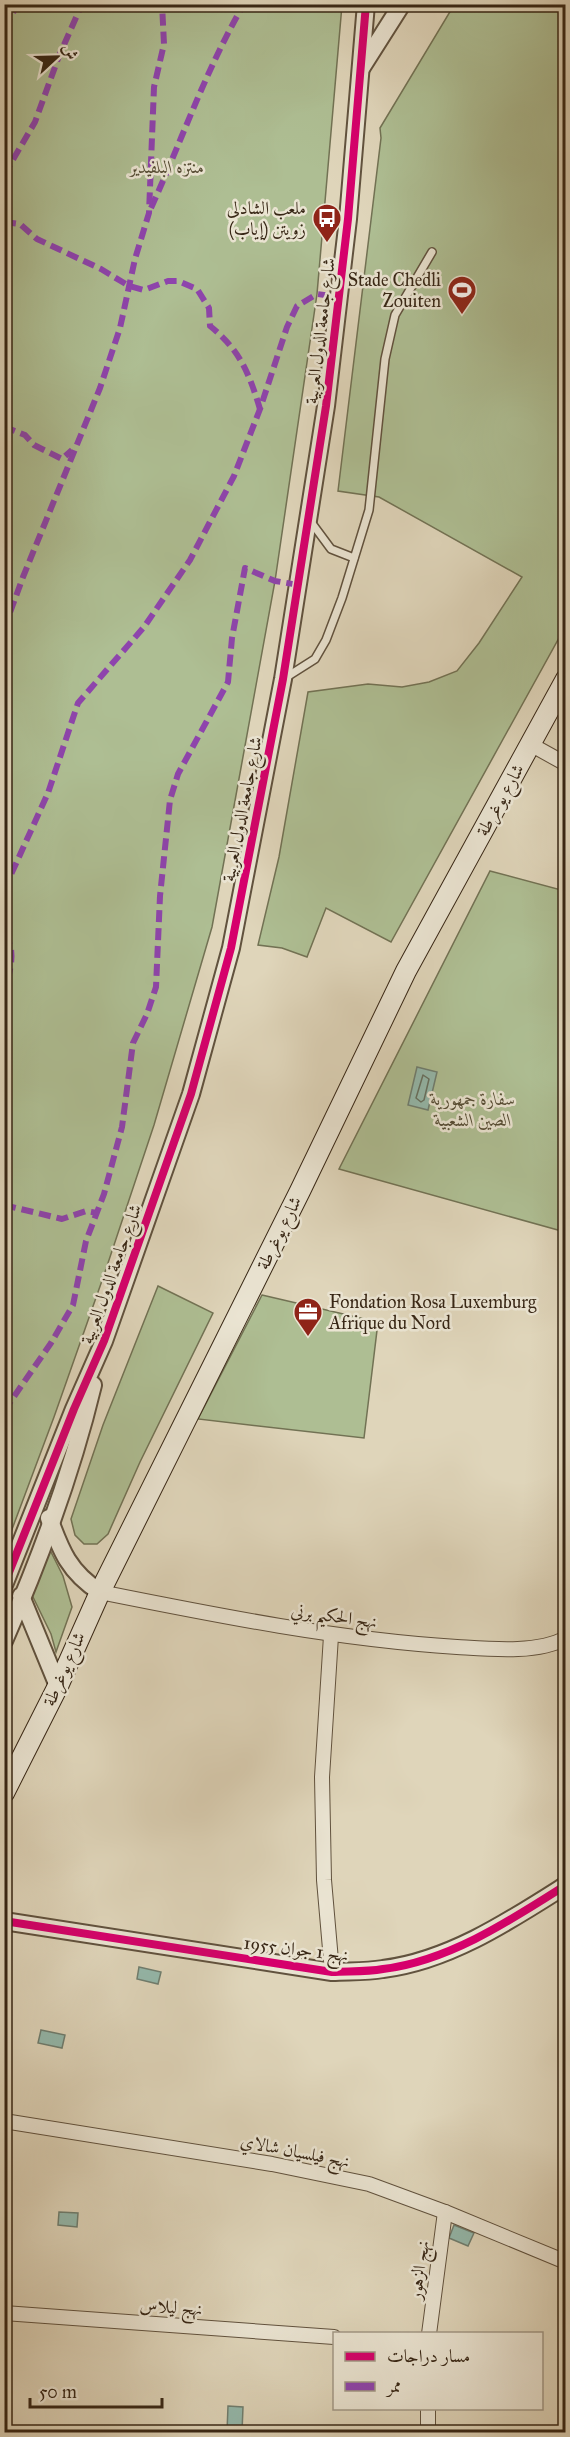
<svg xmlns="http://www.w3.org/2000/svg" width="570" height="2437" viewBox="0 0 570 2437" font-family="'IM FELL Great Primer',Amiri,serif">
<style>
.green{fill:#aebe93;stroke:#727254;stroke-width:1.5}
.water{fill:#94b9ac;stroke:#6f7e70;stroke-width:1.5}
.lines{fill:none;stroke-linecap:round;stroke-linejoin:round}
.shore{stroke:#667060;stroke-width:1.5}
.service-casing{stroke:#61523e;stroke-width:10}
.minor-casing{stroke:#61523e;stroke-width:16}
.tertiary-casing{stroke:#61523e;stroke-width:20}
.secondary-casing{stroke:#372615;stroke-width:22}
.service{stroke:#eae4d2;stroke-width:7}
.minor{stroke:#eae4d2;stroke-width:14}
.tertiary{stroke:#eae4d2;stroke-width:16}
.secondary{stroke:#eae4d2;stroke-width:20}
.quiet{stroke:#8e44ad;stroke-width:6;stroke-dasharray:12 6;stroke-linecap:butt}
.cycleway-casing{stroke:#eae4d2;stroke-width:11}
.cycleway{stroke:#d6006c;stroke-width:8}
.labels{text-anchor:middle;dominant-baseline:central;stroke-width:5;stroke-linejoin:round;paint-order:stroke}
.park-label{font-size:18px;font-style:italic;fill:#554c34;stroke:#eae4d2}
.poi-label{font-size:18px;fill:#372615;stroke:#eae4d2;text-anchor:end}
.street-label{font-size:18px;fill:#372615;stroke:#eae4d2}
</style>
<rect width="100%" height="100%" fill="#dfd5ba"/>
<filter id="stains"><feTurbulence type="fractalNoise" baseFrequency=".00333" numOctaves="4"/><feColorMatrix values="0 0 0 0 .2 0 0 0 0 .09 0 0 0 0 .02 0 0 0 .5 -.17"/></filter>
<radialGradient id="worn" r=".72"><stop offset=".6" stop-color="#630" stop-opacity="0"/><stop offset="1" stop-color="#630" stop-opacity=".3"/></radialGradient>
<g class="green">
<polygon points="5,4 342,5 317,294 275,581 212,927 154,1125 104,1275 54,1417 5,1548"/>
<polygon points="454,5 565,5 565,627 391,942 326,908 307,957 282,948 258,945 279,857 308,692 368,684 402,687 429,682 457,671 479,643 522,577 379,497 338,491 381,138 380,128"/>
<polygon points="490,871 565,891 565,1232 339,1169"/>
<polygon points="158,1286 213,1313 140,1462 108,1534 97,1544 84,1544 75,1535 71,1519 103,1425"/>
<polygon points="262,1295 378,1322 364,1438 198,1419"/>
<polygon points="50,1550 63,1576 72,1607 56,1652 51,1634 32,1595"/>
</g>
<g class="water">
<polygon points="417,1067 437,1072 428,1110 408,1105"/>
<polygon points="139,1967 161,1972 158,1984 137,1979"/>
<polygon points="41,2030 65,2035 62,2048 38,2043"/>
<polygon points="59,2212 78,2213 77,2227 58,2225"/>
<polygon points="454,2225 474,2233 468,2246 449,2238"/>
<polygon points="228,2406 243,2407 242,2432 227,2432"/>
</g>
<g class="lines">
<polygon class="shore" points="423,1075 429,1079 424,1100 421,1102 416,1098"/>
<g class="service-casing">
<g id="service">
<polyline points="311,522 331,549 354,558"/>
<polyline points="285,678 315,659 326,640 342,598 369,510 385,359 395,315 432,252"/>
</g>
</g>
<g class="minor-casing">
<g id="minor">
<polyline points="530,744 566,764"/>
<path d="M100,1592C220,1616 334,1639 457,1647C489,1649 537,1654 566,1638"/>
<polyline points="331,1636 322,1777 324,1880 332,1972"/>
<polyline points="4,2121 272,2164 369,2184 445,2212 566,2262"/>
<polyline points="4,2313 334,2337"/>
<polyline points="429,2334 445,2212"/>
<polyline points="428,2408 428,2432"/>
</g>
</g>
<g class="tertiary-casing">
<g id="tertiary">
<polyline points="362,67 402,4"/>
<path d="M49,1518C61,1551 69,1572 100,1592"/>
<polyline points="4,1585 74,1409 104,1341 191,1094 231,948 283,679 326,406 348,219 366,4"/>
<polyline points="21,1596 58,1686"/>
<path d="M4,1641C40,1559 72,1472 93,1385"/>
<path d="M4,1921L332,1972C349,1971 366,1972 383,1969C449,1961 511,1920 566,1885"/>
</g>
</g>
<g class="secondary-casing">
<polyline id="secondary" points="4,1793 58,1686 100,1592 300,1191 406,971 566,679"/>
</g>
<use href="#service" class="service"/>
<use href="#minor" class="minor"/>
<use href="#tertiary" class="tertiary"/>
<use href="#secondary" class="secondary"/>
<g class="quiet">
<polyline points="4,28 18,4"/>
<polyline points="4,175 35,122 59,56 82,4"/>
<path d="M151,208C182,140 206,69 244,4"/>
<path d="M4,222L20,224L37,239L101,269L129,286L144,290L168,281H178L197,289L209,308L210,326C240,350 249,373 260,409"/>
<polyline points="4,432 10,429 25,435 34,445 62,459 72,450"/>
<polyline points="4,629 23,577 100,388 120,328 135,259 149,213 154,87 164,44 162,4"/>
<polyline points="4,890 48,793 78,703 144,627 190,560 234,476 260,409 287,327 297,306 317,294 340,297"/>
<path d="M4,934C18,950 9,975 4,992"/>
<polyline points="4,1205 62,1219 86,1211 97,1213"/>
<polyline points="4,1411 51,1343 73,1305 86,1241 104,1194 122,1127 133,1043 147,1014 156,987 160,896 170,800 178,774 228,682 232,638 245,568 275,581 299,585"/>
</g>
<g class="cycleway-casing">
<g id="cycleway">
<polyline points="4,1585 74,1409 104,1341 191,1094 231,948 283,679 326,406 348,219 366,4"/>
<path d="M4,1921L332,1972C349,1971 366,1972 383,1969C449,1961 511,1920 566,1885"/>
</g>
</g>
<use href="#cycleway" class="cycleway"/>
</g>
<defs>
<g id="bus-pin" transform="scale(1.5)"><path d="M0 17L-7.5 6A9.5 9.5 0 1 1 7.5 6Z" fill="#8f2418" stroke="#eae4d2"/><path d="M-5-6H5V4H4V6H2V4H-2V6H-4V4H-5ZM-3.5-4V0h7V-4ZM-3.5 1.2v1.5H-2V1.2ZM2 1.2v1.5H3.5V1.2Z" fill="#fff"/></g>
<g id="stadium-pin" transform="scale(1.5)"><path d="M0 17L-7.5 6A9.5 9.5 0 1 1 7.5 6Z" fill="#8f2418" stroke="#eae4d2"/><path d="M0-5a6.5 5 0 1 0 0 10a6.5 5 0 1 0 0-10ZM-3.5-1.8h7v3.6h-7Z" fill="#fff"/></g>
<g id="office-pin" transform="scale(1.5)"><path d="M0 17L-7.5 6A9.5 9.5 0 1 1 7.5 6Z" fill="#8f2418" stroke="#eae4d2"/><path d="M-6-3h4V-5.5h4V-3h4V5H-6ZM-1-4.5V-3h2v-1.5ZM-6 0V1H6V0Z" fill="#fff"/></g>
</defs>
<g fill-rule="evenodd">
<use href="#bus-pin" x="327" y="218"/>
<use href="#stadium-pin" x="462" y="290"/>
<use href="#office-pin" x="308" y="1312"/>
</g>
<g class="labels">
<g class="park-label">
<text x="167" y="167">منتزه البلفيدير</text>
<text x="473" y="1099">سفارة جمهورية<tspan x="473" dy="21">الصين الشعبية</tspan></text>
</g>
<g class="poi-label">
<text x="306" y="208">ملعب الشادلي<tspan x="306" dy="21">زويتن (إياب)</tspan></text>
<text x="441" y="280">Stade Chedli<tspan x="441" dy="21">Zouiten</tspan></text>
<text x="329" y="1302" text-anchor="start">Fondation Rosa Luxemburg<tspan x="329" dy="21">Afrique du Nord</tspan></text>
</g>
<g class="street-label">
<text transform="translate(320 331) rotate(-83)">شارع جامعة الدول العربية</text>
<text transform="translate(500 800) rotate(-61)">شارع يوغرطة</text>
<text transform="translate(242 809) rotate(-79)">شارع جامعة الدول العربية</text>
<text transform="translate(279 1233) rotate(-64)">شارع يوغرطة</text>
<text transform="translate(111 1274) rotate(-70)">شارع جامعة الدول العربية</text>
<text transform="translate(334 1616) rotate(8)">نهج الحكيم برني</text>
<text transform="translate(64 1669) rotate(-66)">شارع يوغرطة</text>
<text transform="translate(296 1949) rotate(7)">نهج 1 جوان 1955</text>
<text transform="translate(295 2151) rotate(11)">نهج فيلسيان شالاي</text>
<text transform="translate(419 2270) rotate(-82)">نهج الزهور</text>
<text transform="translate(171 2307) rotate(4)">نهج ليلاس</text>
</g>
</g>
<rect width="570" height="2437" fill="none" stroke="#dfd5ba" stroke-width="24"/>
<rect x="6" y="6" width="558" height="2425" fill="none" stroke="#372615" stroke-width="3"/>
<rect x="12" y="12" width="546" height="2413" fill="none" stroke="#372615" stroke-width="1.5"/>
<rect x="333" y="2332" width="210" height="78" fill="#eae4d2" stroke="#a29886" stroke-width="1.5"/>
<rect x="345" y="2352" width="30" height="9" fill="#d6006c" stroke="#a29886" stroke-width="1.5"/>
<text x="387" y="2362" font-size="18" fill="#372615">مسار دراجات</text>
<rect x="345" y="2382" width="30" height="9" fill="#8e44ad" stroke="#a29886" stroke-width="1.5"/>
<text x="387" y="2392" font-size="18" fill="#372615">ممر</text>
<g transform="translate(57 57) rotate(68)" stroke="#eae4d2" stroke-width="4.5" paint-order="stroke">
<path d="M0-4.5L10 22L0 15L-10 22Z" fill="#372615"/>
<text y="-9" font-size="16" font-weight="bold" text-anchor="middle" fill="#372615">ش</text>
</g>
<path d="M30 2398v9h132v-9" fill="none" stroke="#372615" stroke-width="3"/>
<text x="39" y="2398" font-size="18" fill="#372615" stroke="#eae4d2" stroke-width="4.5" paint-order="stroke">50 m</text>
<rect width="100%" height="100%" filter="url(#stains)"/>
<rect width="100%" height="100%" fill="url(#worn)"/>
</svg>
